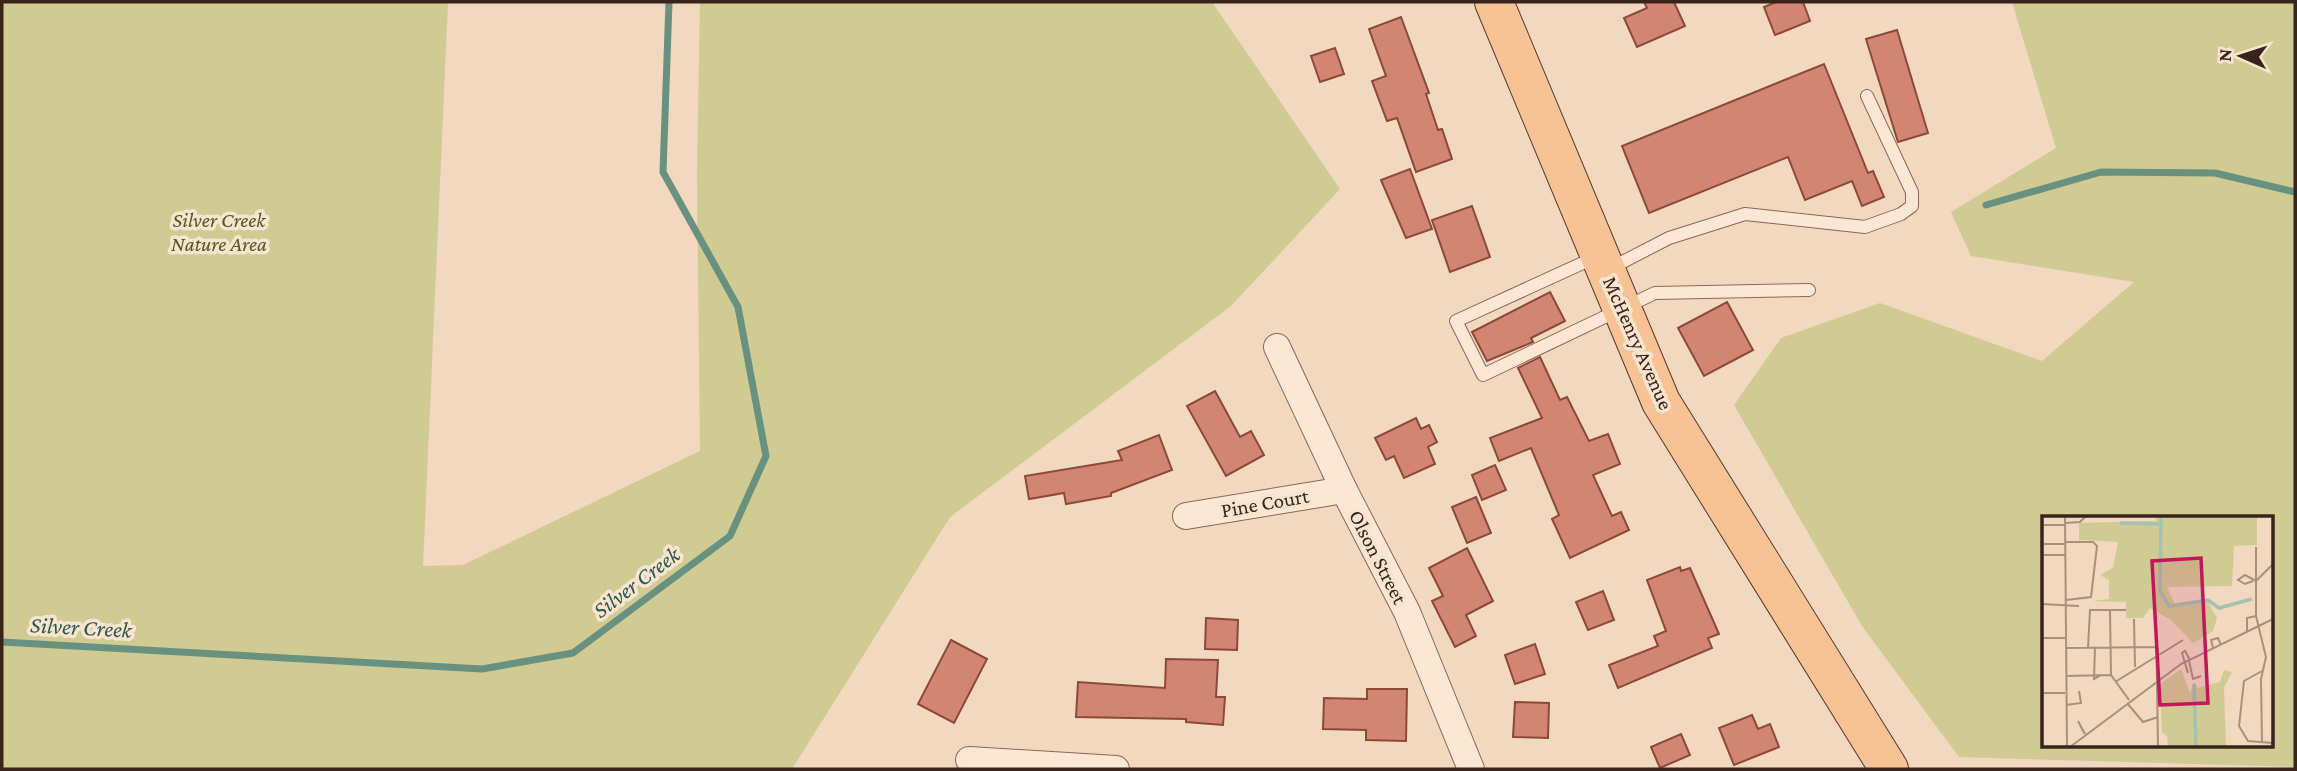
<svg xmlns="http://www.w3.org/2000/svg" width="2297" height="771" viewBox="0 0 2297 771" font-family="'Crimson Pro',serif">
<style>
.green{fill:#d0ca93;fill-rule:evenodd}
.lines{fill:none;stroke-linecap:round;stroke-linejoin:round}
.stream{stroke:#69917f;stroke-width:7}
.building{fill:#d28672;stroke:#8c493a;stroke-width:2}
.lane-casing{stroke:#8b6756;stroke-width:14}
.street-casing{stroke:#8b6756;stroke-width:28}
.primary-casing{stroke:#58362b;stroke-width:40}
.lane{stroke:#fbe7d3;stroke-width:12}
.street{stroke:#fbe7d3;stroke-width:26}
.primary{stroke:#f7c394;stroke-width:38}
.labels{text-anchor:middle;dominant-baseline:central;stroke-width:7;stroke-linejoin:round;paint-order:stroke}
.park-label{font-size:21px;font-style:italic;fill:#555721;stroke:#f8e4cf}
.street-label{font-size:21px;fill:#39241c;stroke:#f8e4cf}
.water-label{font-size:23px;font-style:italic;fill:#2a5a4d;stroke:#f8e4cf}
.inset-river{fill:none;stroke:#a3c2b2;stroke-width:3.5}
.inset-road{fill:none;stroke:#a7907e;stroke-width:2}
.view{fill:#c2185b;fill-opacity:0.15;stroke:#c2185b;stroke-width:3.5}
.inset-edge{fill:none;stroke:#39241c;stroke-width:3.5}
</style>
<rect width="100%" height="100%" fill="#f1d8bf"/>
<g class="green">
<polygon points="2,2 448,2 423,566 463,565 700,451 697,174 700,2 1212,2 1340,189 1231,306 950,517 792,769 2,769"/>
<path d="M2012,2H2295V767L1959,757L1862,626L1734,405L1781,338L1880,303L2042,361L2134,282L1971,256L1951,212L2056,148ZM2043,517H2271V745H2043Z"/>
</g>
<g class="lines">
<g class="stream">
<polyline points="1986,205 2101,172 2215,173 2295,192"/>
<polyline points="2,642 482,669 573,653 730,536 766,456 738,307 663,172 669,2"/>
</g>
</g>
<g class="building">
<polygon points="1644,2 1674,2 1685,26 1637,47 1624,18 1647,8"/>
<polygon points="1776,2 1803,2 1810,21 1775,35 1764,7"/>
<polygon points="1401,17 1429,93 1426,94 1438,130 1442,129 1452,159 1416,172 1397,118 1387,121 1372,81 1386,76 1369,29"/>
<polygon points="1897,30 1928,133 1898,142 1866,39"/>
<polygon points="1335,48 1344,74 1320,82 1311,56"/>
<polygon points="1824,64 1868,173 1873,171 1884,197 1862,206 1852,181 1805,200 1788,157 1649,213 1622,146"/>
<polygon points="1410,169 1432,229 1406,238 1381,180"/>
<polygon points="1472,206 1490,257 1450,272 1432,220"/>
<polygon points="1550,292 1565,321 1531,338 1533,342 1487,361 1472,332"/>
<polygon points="1727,302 1753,350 1704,376 1678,328"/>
<polygon points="1540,357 1560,400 1567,397 1589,441 1608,434 1620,464 1593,475 1612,516 1621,512 1629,530 1570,558 1552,519 1559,515 1531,448 1499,461 1490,438 1542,418 1518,368"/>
<polygon points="1215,391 1240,437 1251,431 1264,455 1226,476 1187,406"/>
<polygon points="1416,418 1421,429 1429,425 1437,442 1428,447 1435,464 1404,478 1394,456 1386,460 1375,438"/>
<polygon points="1159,435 1172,470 1111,493 1111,496 1066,504 1064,493 1029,499 1025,476 1122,460 1118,451"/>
<polygon points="1495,465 1506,490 1482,500 1472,475"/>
<polygon points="1476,497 1491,533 1467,543 1452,507"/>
<polygon points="1467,548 1493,601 1466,615 1476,636 1455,647 1432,601 1443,596 1429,568"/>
<polygon points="1680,567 1681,571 1690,568 1719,634 1708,638 1712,648 1618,688 1609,665 1658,646 1654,636 1666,631 1647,580"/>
<polygon points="1603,591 1614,620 1588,630 1576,602"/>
<polygon points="1206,618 1238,620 1237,650 1205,649"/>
<polygon points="951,640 987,659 954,723 918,704"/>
<polygon points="1535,644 1545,674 1515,684 1505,655"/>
<polygon points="1166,659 1218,660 1216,697 1225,697 1223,725 1186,722 1186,719 1076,717 1078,682 1165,688"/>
<polygon points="1367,689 1407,689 1406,741 1366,740 1366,730 1323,729 1324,698 1367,699"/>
<polygon points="1515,702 1549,703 1548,738 1513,737"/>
<polygon points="1752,715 1758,729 1770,724 1779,747 1734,765 1719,728"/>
<polygon points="1681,734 1690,755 1660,768 1651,747"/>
</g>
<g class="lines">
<g class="lane-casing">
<g id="lane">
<polyline points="1596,257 1456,321 1483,375 1655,293 1809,290"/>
<polyline points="1609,269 1669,238 1745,214 1865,227 1901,214 1912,206 1912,192 1867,96"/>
</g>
</g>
<g class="street-casing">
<g id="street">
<polyline points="1277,347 1344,490 1407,612 1471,769"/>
<polyline points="1186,516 1344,490"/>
<polyline points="969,760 1116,769"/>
</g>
</g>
<g class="primary-casing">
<polyline id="primary" points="1494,2 1661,402 1889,769"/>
</g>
<use href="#lane" class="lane"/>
<use href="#street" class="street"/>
<use href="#primary" class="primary"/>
</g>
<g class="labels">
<g class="park-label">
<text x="219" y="220">Silver Creek<tspan x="219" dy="24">Nature Area</tspan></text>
</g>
<g class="street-label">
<text transform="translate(1638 343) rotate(66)">McHenry Avenue</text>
<text transform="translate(1265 503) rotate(-10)">Pine Court</text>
<text transform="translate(1378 557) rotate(63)">Olson Street</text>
</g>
<g class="water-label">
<text transform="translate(636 582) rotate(-37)">Silver Creek</text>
<text transform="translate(81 627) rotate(3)">Silver Creek</text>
</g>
</g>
<g transform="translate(2042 516)">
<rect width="231" height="231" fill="#f1d8bf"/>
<path d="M114,0H215V29L192,30L190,70L125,71L133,88L166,86L175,102L171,115L151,127L129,104L108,92L101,102H84V86L50,85L67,83V64L58,59L71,52L76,26L37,24V7L114,5ZM139,153L148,177L152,166L156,172L178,166L182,154L190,156L182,171L184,231H126L125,220L120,216L118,168Z" fill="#d0ca93"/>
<path class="inset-river" d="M119,0L118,75L127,90L166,84L177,92L210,83M78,7L119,8M152,168L154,231"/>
<path class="inset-road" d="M23,0L25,231M23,7L38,6L44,0M0,9H23M23,26H51L55,30L49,81L24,84M0,28H23M214,31V100L224,141L219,163L220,227M0,39H23M211,65L203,68L196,64L203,59L214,65L231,48M0,88L37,90M68,95L69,159M92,103L93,151M114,106L116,231M205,116V102L214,100M0,122H23M24,132L114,131M46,132L48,94H84M53,132L52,163L59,159M171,132L169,124L176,122L179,129M147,145L151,163L159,160M220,155L202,165L197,210L206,225L231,227M146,157L140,137L143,135L148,144M24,160L69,159L87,184M73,166L141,124M0,177H23M85,187L101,206L116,201M24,189L39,187L37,175M41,215L36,205L43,218M28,231L139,148L231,103"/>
<path class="view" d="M159,42L166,187L118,189L110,45Z"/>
<rect width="231" height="231" class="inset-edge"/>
</g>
<rect width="2297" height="771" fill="none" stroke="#39241c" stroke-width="7"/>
<g transform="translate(2241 56) rotate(273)" stroke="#f8e4cf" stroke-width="5" paint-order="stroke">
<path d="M0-5L12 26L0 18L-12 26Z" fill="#39241c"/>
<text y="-10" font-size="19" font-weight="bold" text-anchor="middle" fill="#39241c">N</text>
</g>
</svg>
